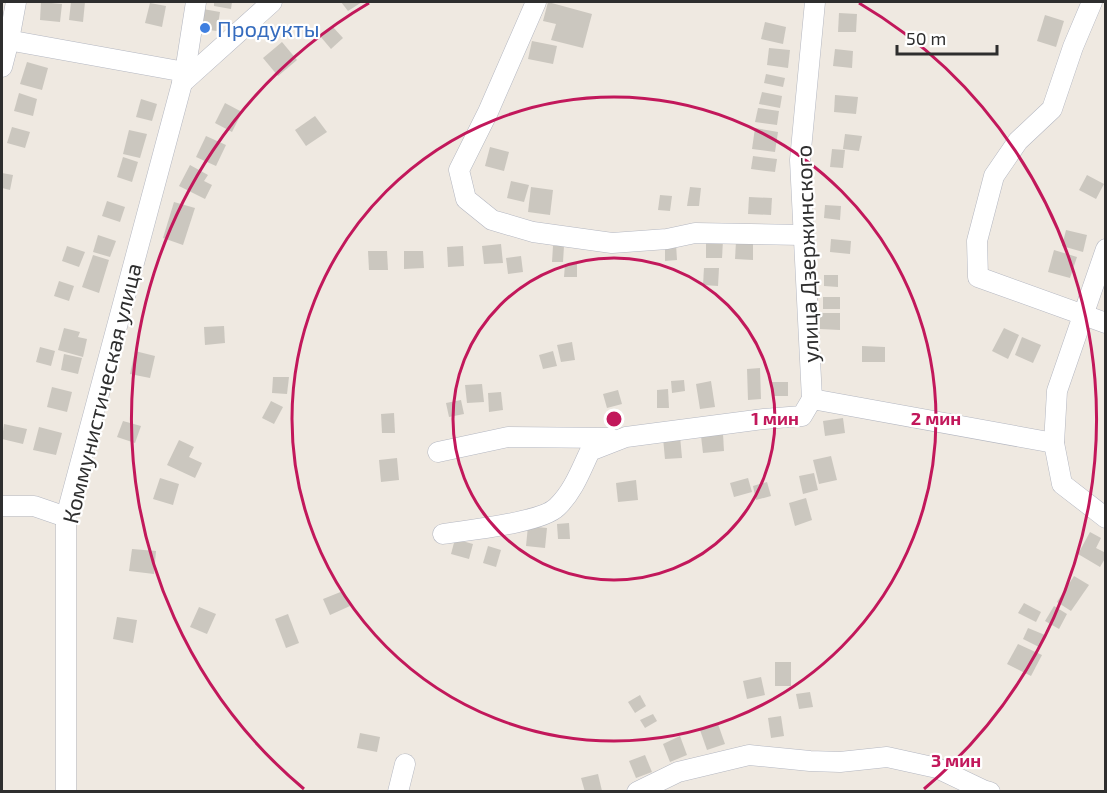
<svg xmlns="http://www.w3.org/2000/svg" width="1107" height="793" viewBox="0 0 1107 793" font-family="'Exo 2',sans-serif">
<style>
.building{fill:#cbc7bf}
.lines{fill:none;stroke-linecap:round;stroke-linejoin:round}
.minor-casing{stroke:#b4b7c1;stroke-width:21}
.minor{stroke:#fff;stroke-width:20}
.ring{fill:none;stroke:#c2185b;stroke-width:3}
.shop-dot{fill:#3f7fe0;stroke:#fff;stroke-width:2}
.labels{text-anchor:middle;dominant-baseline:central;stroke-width:4.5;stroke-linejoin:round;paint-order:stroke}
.shop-label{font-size:22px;fill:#366cbe;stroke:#fff;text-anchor:start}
.street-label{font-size:22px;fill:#2e2e2e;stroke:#fff}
.centre{fill:#c2185b;stroke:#fff;stroke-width:3}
.ring-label{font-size:18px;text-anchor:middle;font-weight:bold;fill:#c2185b;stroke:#fff;stroke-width:4.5;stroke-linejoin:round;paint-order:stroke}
</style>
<rect width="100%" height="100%" fill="#efe9e1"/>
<g class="building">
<polygon points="41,2 62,4 60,22 40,20"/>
<polygon points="71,2 85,2 83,22 69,20"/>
<polygon points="214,2 232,2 231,9 214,6"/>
<polygon points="341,2 362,2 348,11"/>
<polygon points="548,2 592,14 583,48 551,40 556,24 543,21"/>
<polygon points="150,3 166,6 162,27 145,23"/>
<polygon points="203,9 220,12 217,31 200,29"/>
<polygon points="839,13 857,14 856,32 838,32"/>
<polygon points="1045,15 1064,21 1056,47 1037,41"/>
<polygon points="765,22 786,27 783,44 761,39"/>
<polygon points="332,26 343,38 331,49 320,36"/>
<polygon points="532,41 557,46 553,64 528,59"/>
<polygon points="282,42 297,60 278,76 263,58"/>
<polygon points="769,48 790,50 788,68 767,65"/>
<polygon points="835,49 853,51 852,68 833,66"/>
<polygon points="27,62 48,68 42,90 20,84"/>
<polygon points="766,74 785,78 783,87 764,83"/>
<polygon points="762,92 782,96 780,108 759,104"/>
<polygon points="19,93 37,99 33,116 14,111"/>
<polygon points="835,95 858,97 856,114 834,112"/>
<polygon points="141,99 157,104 152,121 136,117"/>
<polygon points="225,103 242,112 232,132 215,123"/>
<polygon points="758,108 779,111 777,125 755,122"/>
<polygon points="315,116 327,132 306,146 295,130"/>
<polygon points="12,127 30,132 25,148 7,143"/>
<polygon points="755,128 778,132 775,152 752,149"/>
<polygon points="129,130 147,134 140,158 123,154"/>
<polygon points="845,134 862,136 859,151 843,149"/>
<polygon points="206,136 226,145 216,166 196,157"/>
<polygon points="490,147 509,152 504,171 485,166"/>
<polygon points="832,149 845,150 843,168 830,167"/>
<polygon points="753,156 777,159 775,172 751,169"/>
<polygon points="123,157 138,162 132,182 117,177"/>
<polygon points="190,165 208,175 204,181 212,185 205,199 179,186"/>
<polygon points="2,173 13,175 10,190 2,188"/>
<polygon points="1087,175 1104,184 1096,199 1079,190"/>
<polygon points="511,181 529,185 524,202 507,198"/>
<polygon points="531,187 553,190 550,215 528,212"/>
<polygon points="690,187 701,188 699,206 687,206"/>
<polygon points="660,195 672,196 670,211 658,210"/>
<polygon points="749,197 772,198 771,215 748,214"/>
<polygon points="107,201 125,207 120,222 102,216"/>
<polygon points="174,202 195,208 183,245 163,238"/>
<polygon points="825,205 841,206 840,220 824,218"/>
<polygon points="1066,230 1087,235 1083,252 1062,246"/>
<polygon points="98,235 116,241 110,257 93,252"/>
<polygon points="831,239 851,241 850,254 830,252"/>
<polygon points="706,240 723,241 722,258 706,258"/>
<polygon points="736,242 753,242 753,260 735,259"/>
<polygon points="501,244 503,263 484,264 482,246"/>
<polygon points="676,244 677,260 665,261 665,245"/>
<polygon points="67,246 85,252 79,267 62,261"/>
<polygon points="463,246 464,266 448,267 447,247"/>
<polygon points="553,246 564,246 563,262 552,262"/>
<polygon points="1054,250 1077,257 1070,278 1048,272"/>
<polygon points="368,251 387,251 388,270 369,270"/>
<polygon points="404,251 423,251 424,268 404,269"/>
<polygon points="93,255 109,260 99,293 82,287"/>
<polygon points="521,256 523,272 508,274 506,258"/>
<polygon points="565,264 577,264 577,277 564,277"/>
<polygon points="704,268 719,268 718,286 703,285"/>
<polygon points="824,275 838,275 838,287 824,286"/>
<polygon points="59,281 74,286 69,301 54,296"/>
<rect x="823" y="297" width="17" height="12"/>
<polygon points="820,313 840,313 840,330 820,329"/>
<polygon points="224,326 225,343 205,345 204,327"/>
<polygon points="64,328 80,332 78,337 87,339 83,357 58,350"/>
<polygon points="1004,328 1019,335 1008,359 992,351"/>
<polygon points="1022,337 1041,345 1033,363 1015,355"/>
<polygon points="572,342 575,360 561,362 557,345"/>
<polygon points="862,346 885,347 885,362 862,362"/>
<polygon points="40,347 55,351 51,366 36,362"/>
<polygon points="135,351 155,356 150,378 130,374"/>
<polygon points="553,351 557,366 543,369 539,355"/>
<polygon points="64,354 82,358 78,374 61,370"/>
<polygon points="760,368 761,399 748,400 747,369"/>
<polygon points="273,377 289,377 287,394 272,393"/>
<polygon points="684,380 685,391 672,393 671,381"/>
<polygon points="711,381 715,407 700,409 696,384"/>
<rect x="772" y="382" width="16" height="14"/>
<polygon points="482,384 484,402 467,403 465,385"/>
<polygon points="52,387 72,392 67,412 47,407"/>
<polygon points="668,389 669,408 657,408 657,390"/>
<polygon points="618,390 622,404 607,408 603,394"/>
<polygon points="501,392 503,410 489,412 488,393"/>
<polygon points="461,400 464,414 449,417 446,403"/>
<polygon points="271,401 283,407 274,424 262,418"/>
<polygon points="394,413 395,433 382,433 381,414"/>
<polygon points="843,418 845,433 825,436 823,421"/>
<polygon points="123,421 141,426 135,443 117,437"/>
<polygon points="4,424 27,429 23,444 2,439"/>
<polygon points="39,427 62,433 56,455 33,450"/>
<polygon points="723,434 724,451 703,453 701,436"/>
<polygon points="680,436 682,458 665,459 663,438"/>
<polygon points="179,440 194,447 189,457 202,463 195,478 167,465"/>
<polygon points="831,456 837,480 819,484 813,460"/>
<polygon points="397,458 399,480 381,482 379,460"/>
<polygon points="814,473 818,490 803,494 799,476"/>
<polygon points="160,478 179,484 173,505 153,499"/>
<polygon points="748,478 752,492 734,497 730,483"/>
<polygon points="636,480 638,500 618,502 616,483"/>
<polygon points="767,482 771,496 756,500 753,486"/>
<polygon points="806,498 812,520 795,526 789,503"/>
<polygon points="569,523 570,539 558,539 557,524"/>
<polygon points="528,526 547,528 545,548 526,546"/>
<polygon points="1090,532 1101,538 1096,548 1106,553 1106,557 1100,567 1078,554"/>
<polygon points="455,539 473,544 469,559 451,554"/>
<polygon points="488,546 501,550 496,567 483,563"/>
<polygon points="132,549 156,551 154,574 129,571"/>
<polygon points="1074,576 1089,585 1071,611 1057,602"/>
<polygon points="343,591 350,606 330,615 323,599"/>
<polygon points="1024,603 1041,612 1036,622 1018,613"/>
<polygon points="1054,606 1067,614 1059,629 1045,621"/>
<polygon points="199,607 216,614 207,634 190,627"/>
<polygon points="288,614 299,643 286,648 275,619"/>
<polygon points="117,617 137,620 133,643 113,639"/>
<polygon points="1028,628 1045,635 1039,647 1023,639"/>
<polygon points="1018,644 1042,655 1031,676 1007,664"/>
<rect x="775" y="662" width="16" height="24"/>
<polygon points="761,677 765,695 747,699 743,681"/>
<polygon points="810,692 813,707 799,709 796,694"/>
<polygon points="640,695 646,706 635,713 628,702"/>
<polygon points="653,714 657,721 645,728 640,720"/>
<polygon points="781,716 784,736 771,738 768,718"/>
<polygon points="718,724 725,744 707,750 700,730"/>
<polygon points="360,733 380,737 377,752 357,748"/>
<polygon points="680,736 687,755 670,762 663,744"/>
<polygon points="645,755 652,772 636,778 629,761"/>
<polygon points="598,774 602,791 585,792 581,778"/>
</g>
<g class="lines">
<g class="minor-casing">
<g id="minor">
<polyline points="536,2 488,112 459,170 466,199 492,220 533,232 612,243 667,239 695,233 803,235"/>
<polyline points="1092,2 1073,47 1052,109 1018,141 994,176 977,241 978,277 1106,323"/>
<polyline points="2,39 185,72"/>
<polyline points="2,67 9,40 16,2"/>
<polyline points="182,83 272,2"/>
<polyline points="1106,249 1057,391 1054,443 1062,484 1106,518"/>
<polyline points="812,399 800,160 815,2"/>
<polyline points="812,399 1054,443"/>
<polyline points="438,452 508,437 610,438"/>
<polyline points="2,506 34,506 66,517"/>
<path d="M443,534C468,530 541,523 557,507C573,492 581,470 590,451L626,437L764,419L802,416L812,399"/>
<polyline points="66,792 66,517 185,72 196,2"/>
<polyline points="398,792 405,764"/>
<polyline points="637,792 678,772 749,755 810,761 840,762 887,757 937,768 983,790 990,792"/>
</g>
</g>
<use href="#minor" class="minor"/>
</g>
<g class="ring">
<circle cx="614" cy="419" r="161"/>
<circle cx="614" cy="419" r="322"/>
<path d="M304 789A483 483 0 0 1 369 3M859 3A483 483 0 0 1 924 789"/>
</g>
<circle class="shop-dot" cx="205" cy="28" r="6"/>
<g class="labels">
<g class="shop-label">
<text x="217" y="28">Продукты</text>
</g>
<g class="street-label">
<text transform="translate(806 254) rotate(-92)">улица Дзержинского</text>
<text transform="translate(101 393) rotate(-76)">Коммунистическая улица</text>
</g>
</g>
<circle cx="614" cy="419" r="9" class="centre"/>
<g class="ring-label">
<text x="775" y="425">1 мин</text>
<text x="936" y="425">2 мин</text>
<text x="956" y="767">3 мин</text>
</g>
<rect width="1107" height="793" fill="none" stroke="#2e2e2e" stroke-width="6"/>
<path d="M897 45v9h100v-9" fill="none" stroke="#2e2e2e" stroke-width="3"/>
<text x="906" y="45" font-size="18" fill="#2e2e2e" stroke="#ffffff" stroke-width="4.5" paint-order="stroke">50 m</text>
</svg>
